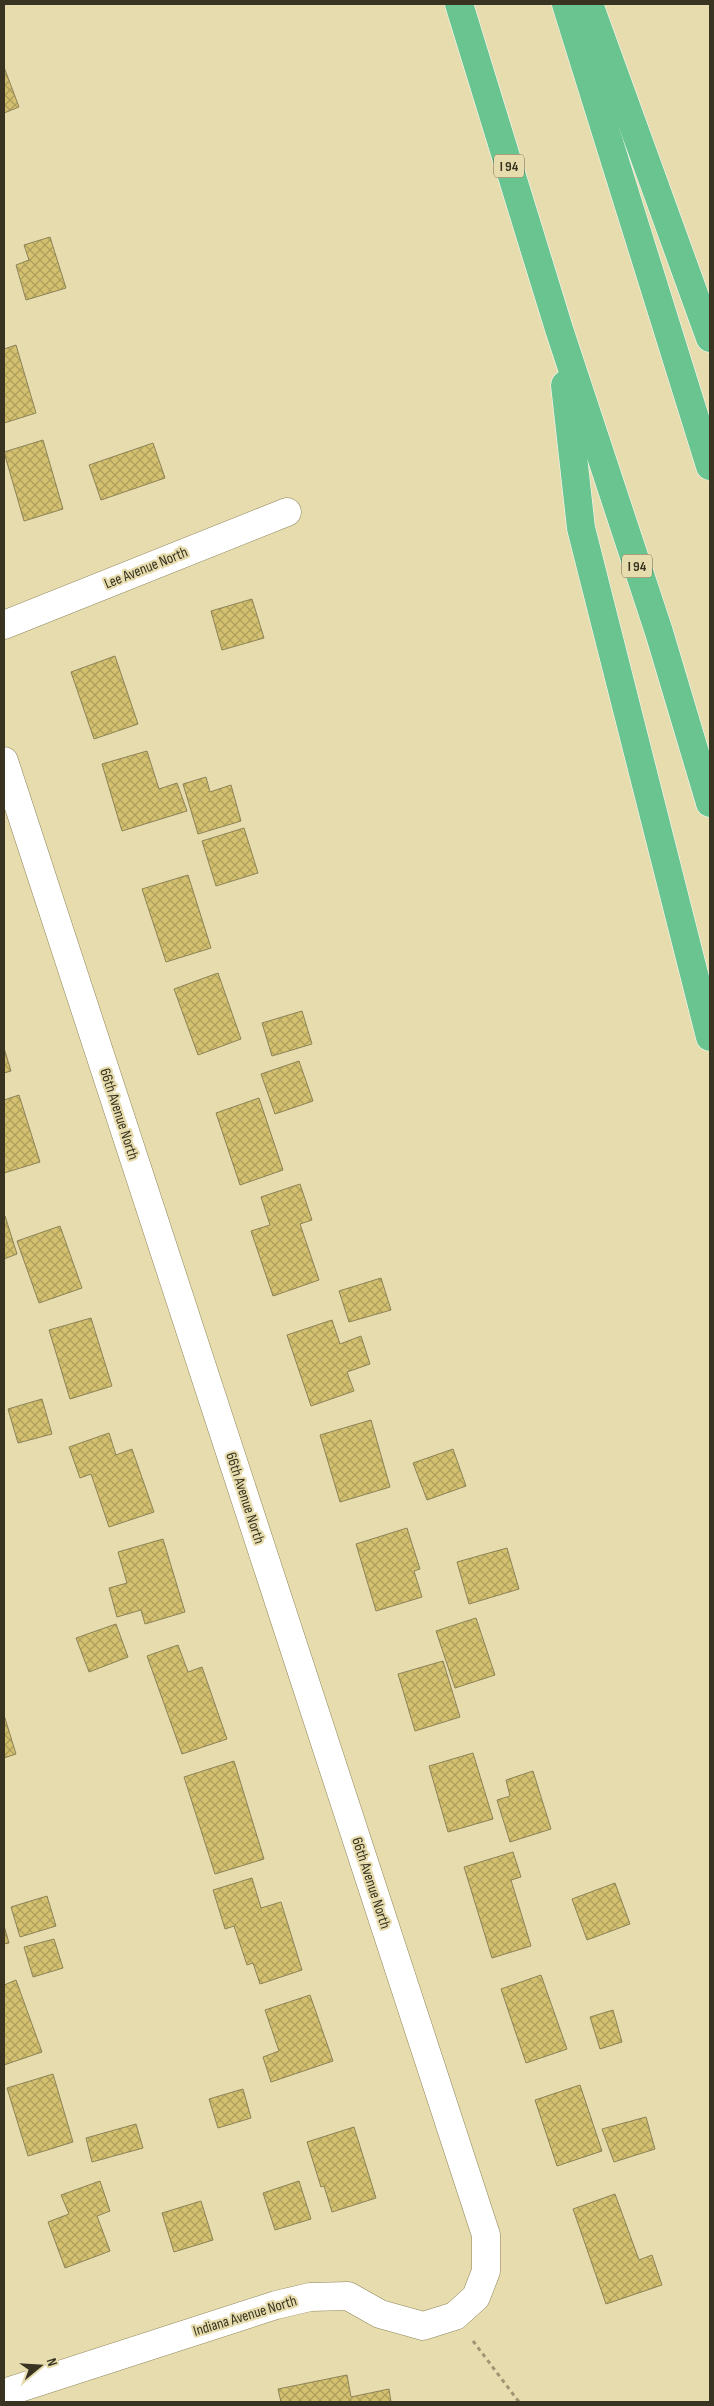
<svg xmlns="http://www.w3.org/2000/svg" width="714" height="2406" viewBox="0 0 714 2406" font-family="'Sofia Sans Condensed',sans-serif">
<style>
.building{fill:url(#building-cross-hatch);stroke:#8d8357}
.lines{fill:none;stroke-linecap:round;stroke-linejoin:round}
.minor-casing{stroke:#8e8459;stroke-width:29}
.motorway-casing{stroke:#fff;stroke-width:29}
.path{stroke:#9d9573;stroke-width:3;stroke-dasharray:4 4;stroke-linecap:butt}
.minor{stroke:#fff;stroke-width:28}
.motorway{stroke:#6ac490;stroke-width:28}
.labels{text-anchor:middle;dominant-baseline:central;stroke-width:4.5;stroke-linejoin:round;paint-order:stroke}
.shield{fill:#e7dcae;stroke:#6c664b;stroke-width:1}
.shield-label{font-size:14px;font-weight:bold;fill:#383421}
.street-label{font-size:15px;fill:#383421;stroke:#e7dcae}
</style>
<defs>
<pattern id="building-cross-hatch" width="8" height="8" patternUnits="userSpaceOnUse" patternTransform="scale(1.25)"><rect width="8" height="8" fill="#d4c170"/><path d="M0 0l8 8M0 8l8-8" fill="none" stroke="#ad9e5c"/></pattern>
</defs>
<rect width="100%" height="100%" fill="#e7dcae"/>
<g class="building">
<polygon points="4,67 19,107 4,113"/>
<polygon points="50,237 66,288 26,300 16,265 29,260 24,245"/>
<polygon points="16,345 36,413 4,423 4,349"/>
<polygon points="43,440 63,509 24,521 4,452"/>
<polygon points="153,443 165,478 101,500 89,465"/>
<polygon points="252,599 264,638 222,650 211,611"/>
<polygon points="115,656 138,724 94,739 71,672"/>
<polygon points="147,751 159,789 177,783 187,811 122,831 102,764"/>
<polygon points="206,777 210,792 231,785 241,821 198,834 183,784"/>
<polygon points="244,828 258,873 216,886 202,841"/>
<polygon points="188,875 211,948 166,962 142,889"/>
<polygon points="218,973 241,1039 198,1055 174,989"/>
<polygon points="302,1011 312,1044 272,1056 262,1023"/>
<polygon points="4,1048 11,1071 4,1073"/>
<polygon points="299,1061 313,1101 275,1114 261,1074"/>
<polygon points="19,1095 40,1162 4,1173 4,1100"/>
<polygon points="259,1098 283,1170 240,1185 216,1113"/>
<polygon points="300,1184 312,1220 300,1224 319,1280 273,1296 251,1231 270,1225 261,1197"/>
<polygon points="5,1216 17,1254 4,1259 4,1217"/>
<polygon points="60,1226 82,1288 39,1303 17,1241"/>
<polygon points="381,1278 391,1310 349,1322 339,1291"/>
<polygon points="91,1318 112,1386 70,1399 49,1330"/>
<polygon points="332,1320 340,1344 361,1336 370,1364 347,1372 354,1391 311,1406 287,1335"/>
<polygon points="42,1399 52,1434 18,1443 8,1409"/>
<polygon points="371,1420 390,1487 340,1502 320,1435"/>
<polygon points="109,1433 116,1455 132,1449 154,1512 109,1527 91,1474 80,1478 69,1447"/>
<polygon points="453,1449 466,1486 427,1500 413,1463"/>
<polygon points="407,1528 420,1569 414,1571 422,1597 376,1611 356,1544"/>
<polygon points="163,1539 185,1612 145,1624 141,1610 117,1617 109,1588 127,1583 118,1552"/>
<polygon points="507,1548 519,1589 469,1604 457,1562"/>
<polygon points="476,1618 495,1675 455,1688 436,1631"/>
<polygon points="116,1624 128,1657 89,1672 76,1638"/>
<polygon points="178,1645 188,1672 202,1667 227,1739 182,1754 147,1656"/>
<polygon points="443,1661 460,1717 415,1731 398,1674"/>
<polygon points="4,1715 16,1754 4,1758"/>
<polygon points="473,1753 493,1819 448,1832 429,1766"/>
<polygon points="234,1761 264,1859 215,1874 184,1777"/>
<polygon points="533,1771 551,1829 510,1842 497,1800 510,1796 506,1780"/>
<polygon points="513,1852 521,1877 511,1880 531,1946 492,1958 464,1867"/>
<polygon points="252,1878 261,1908 281,1902 302,1970 260,1984 253,1963 247,1965 234,1926 225,1929 213,1890"/>
<polygon points="615,1883 630,1924 587,1940 572,1899"/>
<polygon points="47,1896 56,1926 20,1937 11,1907"/>
<polygon points="4,1926 9,1943 4,1944"/>
<polygon points="54,1939 63,1968 33,1977 24,1947"/>
<polygon points="541,1975 567,2049 526,2063 501,1989"/>
<polygon points="16,1980 42,2052 4,2065 4,1985"/>
<polygon points="310,1995 333,2061 271,2082 263,2057 279,2051 265,2010"/>
<polygon points="613,2010 622,2042 600,2049 590,2017"/>
<polygon points="53,2074 73,2142 28,2156 7,2088"/>
<polygon points="580,2085 602,2151 557,2166 535,2100"/>
<polygon points="243,2089 251,2118 218,2128 209,2099"/>
<polygon points="646,2117 655,2149 614,2162 602,2129"/>
<polygon points="136,2124 143,2148 92,2162 86,2138"/>
<polygon points="354,2127 376,2198 332,2212 324,2186 321,2187 307,2142"/>
<polygon points="100,2181 110,2211 97,2216 110,2251 65,2268 48,2222 69,2214 61,2195"/>
<polygon points="299,2181 311,2219 275,2230 263,2193"/>
<polygon points="615,2194 639,2260 652,2255 662,2285 606,2304 573,2209"/>
<polygon points="201,2201 213,2240 174,2252 162,2213"/>
<polygon points="347,2375 351,2397 389,2389 391,2402 281,2402 278,2389"/>
</g>
<g class="lines">
<g class="minor-casing">
<g id="minor">
<polyline points="4,625 287,512"/>
<polyline points="4,761 486,2235 486,2271 476,2297 455,2316 423,2326 380,2314 348,2296 310,2297 276,2305 4,2393"/>
</g>
</g>
<g class="motorway-casing">
<g id="motorway">
<polyline points="459,4 559,329 659,632 710,803"/>
<polyline points="566,4 710,466"/>
<polyline points="589,4 710,338"/>
<polyline points="565,385 581,528 710,1037"/>
</g>
</g>
<polyline class="path" points="473,2341 519,2402"/>
<use href="#minor" class="minor"/>
<use href="#motorway" class="motorway"/>
</g>
<g class="labels">
<g class="shield">
<rect x="494" y="154.5" width="30" height="23" rx="4"/>
<rect x="622" y="554.5" width="30" height="23" rx="4"/>
</g>
<g class="shield-label">
<text x="509" y="166">I 94</text>
<text x="637" y="566">I 94</text>
</g>
<g class="street-label">
<text transform="translate(146 568) rotate(-22)">Lee Avenue North</text>
<text transform="translate(119 1114) rotate(72)">66th Avenue North</text>
<text transform="translate(245 1498) rotate(72)">66th Avenue North</text>
<text transform="translate(371 1883) rotate(72)">66th Avenue North</text>
<text transform="translate(245 2316) rotate(-17)">Indiana Avenue North</text>
</g>
</g>
<rect width="714" height="2406" fill="none" stroke="#383421" stroke-width="10"/>
<g transform="translate(40 2366) rotate(72)" stroke="#e7dcae" stroke-width="4" paint-order="stroke">
<path d="M0-4L9 19L0 12L-9 19Z" fill="#383421"/>
<text y="-8" font-size="14" font-weight="bold" text-anchor="middle" fill="#383421">N</text>
</g>
</svg>
